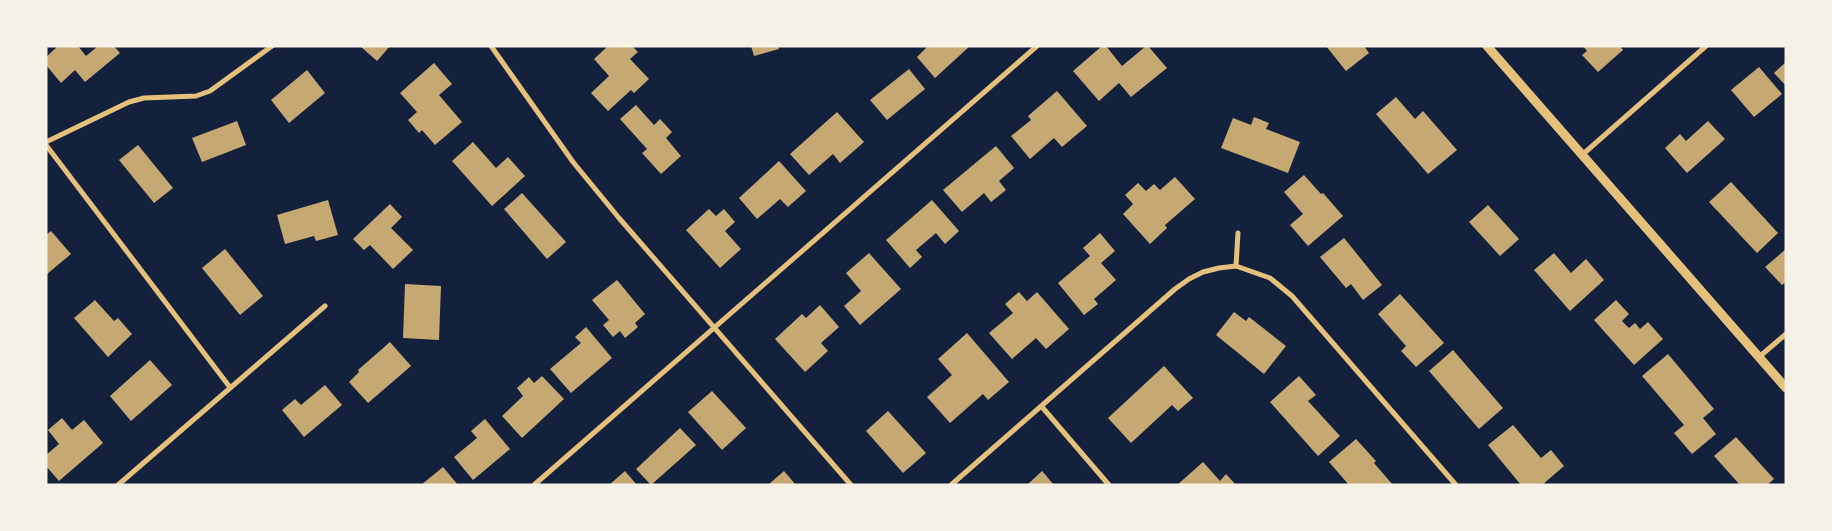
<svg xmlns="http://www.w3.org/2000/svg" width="1832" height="531" viewBox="0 0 1832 531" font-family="'PT Sans',sans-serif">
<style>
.building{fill:#c6a872}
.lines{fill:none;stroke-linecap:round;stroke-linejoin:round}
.minor{stroke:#e5c07b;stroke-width:5}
.tertiary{stroke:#e5c07b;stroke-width:9}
</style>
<rect width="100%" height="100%" fill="#14213d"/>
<g class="building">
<polygon points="58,46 78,46 86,56 98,46 114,46 120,53 85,82 75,70 61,83 46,65 46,57"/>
<polygon points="360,46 390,46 377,61"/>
<polygon points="608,46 632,46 638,52 630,59 649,79 634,93 631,90 608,111 591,93 609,76 594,59"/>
<polygon points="751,46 778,46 779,49 754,56"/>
<polygon points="928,46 970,46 935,78 917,57"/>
<polygon points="1102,46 1106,46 1122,66 1146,46 1148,46 1167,68 1131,97 1119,83 1099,101 1073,71"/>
<polygon points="1326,46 1364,46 1369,53 1346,71"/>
<polygon points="1583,46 1620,46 1623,50 1598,72 1582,55 1587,51"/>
<polygon points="1786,62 1786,86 1774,73"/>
<polygon points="434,63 452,84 439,95 462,122 435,145 422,130 419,133 408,120 417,112 400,93"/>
<polygon points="1759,67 1782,94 1754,117 1731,90"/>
<polygon points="909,69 925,89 887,120 870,100"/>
<polygon points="307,70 325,93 289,123 271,100"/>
<polygon points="1057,91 1087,126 1062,147 1054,138 1030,159 1011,136 1031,120 1028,116"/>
<polygon points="1396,97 1415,119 1423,111 1457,150 1428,174 1376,114"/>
<polygon points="636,105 654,125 660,119 672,132 666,138 681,156 661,174 642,153 647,149 620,119"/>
<polygon points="837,112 864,142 840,163 833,154 809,175 790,154"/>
<polygon points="1254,117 1269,123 1266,129 1300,142 1288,173 1221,148 1233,118 1251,125"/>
<polygon points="237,121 246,145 202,162 192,138"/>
<polygon points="1708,121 1725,139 1687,173 1665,148 1680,134 1686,141"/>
<polygon points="473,142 496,168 508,157 525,176 492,206 452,161"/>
<polygon points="138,145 173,188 154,203 119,160"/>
<polygon points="996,146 1014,168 999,181 1006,190 991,202 984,193 962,212 943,190"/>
<polygon points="779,161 806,191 788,207 780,199 757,219 739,198"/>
<polygon points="1304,175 1321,194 1323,193 1343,216 1308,246 1290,225 1303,214 1284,192"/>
<polygon points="1175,177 1195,199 1165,225 1167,228 1150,244 1123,214 1133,204 1125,195 1138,183 1146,191 1154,184 1160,190"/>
<polygon points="1731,182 1778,233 1757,253 1709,202"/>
<polygon points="522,193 566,242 547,259 504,209"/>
<polygon points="328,200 338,235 316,241 314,236 285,244 277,215"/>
<polygon points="932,200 959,231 945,244 936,233 916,250 922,257 910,268 886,240"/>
<polygon points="390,204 402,217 391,228 413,250 393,269 370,245 364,250 353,239"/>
<polygon points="1488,205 1519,239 1500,256 1469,222"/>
<polygon points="709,209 716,216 724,209 735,222 725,231 741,249 720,268 686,230"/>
<polygon points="51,231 71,254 46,275 46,235"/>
<polygon points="1100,233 1115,251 1101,263 1116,280 1094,299 1098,304 1084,315 1058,283 1090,256 1083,248"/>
<polygon points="1344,238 1382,285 1363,300 1351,284 1346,288 1320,257"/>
<polygon points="225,249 263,296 240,315 202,268"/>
<polygon points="1786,249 1786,282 1782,285 1765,267"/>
<polygon points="869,253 901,289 860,325 844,306 861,291 846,273"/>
<polygon points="1554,253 1571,273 1586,259 1604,280 1570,311 1534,270"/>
<polygon points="617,280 645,314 635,323 638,327 625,338 620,331 613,337 603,325 609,320 592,300"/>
<polygon points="405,284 441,286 439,340 403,338"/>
<polygon points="1019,292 1027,301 1037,292 1069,329 1046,349 1036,338 1012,359 989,333 1013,313 1005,304"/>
<polygon points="1400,294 1444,343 1416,367 1401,351 1406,346 1378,314"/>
<polygon points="95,300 114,321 118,318 132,334 108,357 74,318"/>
<polygon points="1616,300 1629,314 1622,321 1629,328 1635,323 1640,329 1648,322 1663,339 1634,365 1594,320"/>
<polygon points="820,305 839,327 821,343 828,351 805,372 775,339 802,314 806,318"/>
<polygon points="1234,312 1246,321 1249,317 1286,346 1264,374 1216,335"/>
<polygon points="586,327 612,358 571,393 550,369 581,343 575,337"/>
<polygon points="967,333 1009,382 988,400 983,394 950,423 927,397 952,375 938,359"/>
<polygon points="390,342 411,366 368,403 349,382 359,372 358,370"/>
<polygon points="1453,350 1503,408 1479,429 1429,371"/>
<polygon points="1668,354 1714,409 1703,418 1716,434 1692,454 1674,433 1684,425 1642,376"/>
<polygon points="150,360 172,385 131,421 110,396"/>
<polygon points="1164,366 1193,398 1178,411 1172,405 1131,443 1108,418"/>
<polygon points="542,376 564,399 522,438 502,416 523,396 517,388 529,377 534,383"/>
<polygon points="1299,376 1316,395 1308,401 1340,436 1318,456 1270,402"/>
<polygon points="325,385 342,405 304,437 282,410 295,399 301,405"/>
<polygon points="712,391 746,428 722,450 688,412"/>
<polygon points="888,411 926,453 903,473 866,431"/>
<polygon points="62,418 72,430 84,420 103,443 59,481 46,466 46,455 59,444 48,430"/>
<polygon points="485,419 510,449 473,480 454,457 477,438 471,431"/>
<polygon points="1513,425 1541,458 1551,450 1564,466 1542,485 1521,485 1488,445"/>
<polygon points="680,428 696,445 651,485 636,469"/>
<polygon points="1736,437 1774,479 1767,485 1740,485 1714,456"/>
<polygon points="1356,439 1376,461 1374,463 1393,485 1349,485 1329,462"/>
<polygon points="1203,462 1220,481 1226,474 1236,485 1177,485"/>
<polygon points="443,467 458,485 421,485"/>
<polygon points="625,471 637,485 609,485"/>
<polygon points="784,471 796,485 768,485"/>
<polygon points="1042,471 1054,485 1027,485"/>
</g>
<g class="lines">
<g class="minor">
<polyline points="491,46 573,162 619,218 851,485"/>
<polyline points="46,142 129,102 144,98 196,96 210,91 272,46"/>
<polyline points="46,145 229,386"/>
<polyline points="1582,155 1706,46"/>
<polyline points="1236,266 1238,233"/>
<polyline points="1759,357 1786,334"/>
<polyline points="1042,407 1109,485"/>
<polyline points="118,485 325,306"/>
<polyline points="534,485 1037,46"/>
<polyline points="951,485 1175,289 1189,279 1203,272 1219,268 1236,266 1270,278 1292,296 1456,485"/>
</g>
<polyline class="tertiary" points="1487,46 1786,388"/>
</g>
<rect width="1832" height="531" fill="none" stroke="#f6f1e7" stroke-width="95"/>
</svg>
